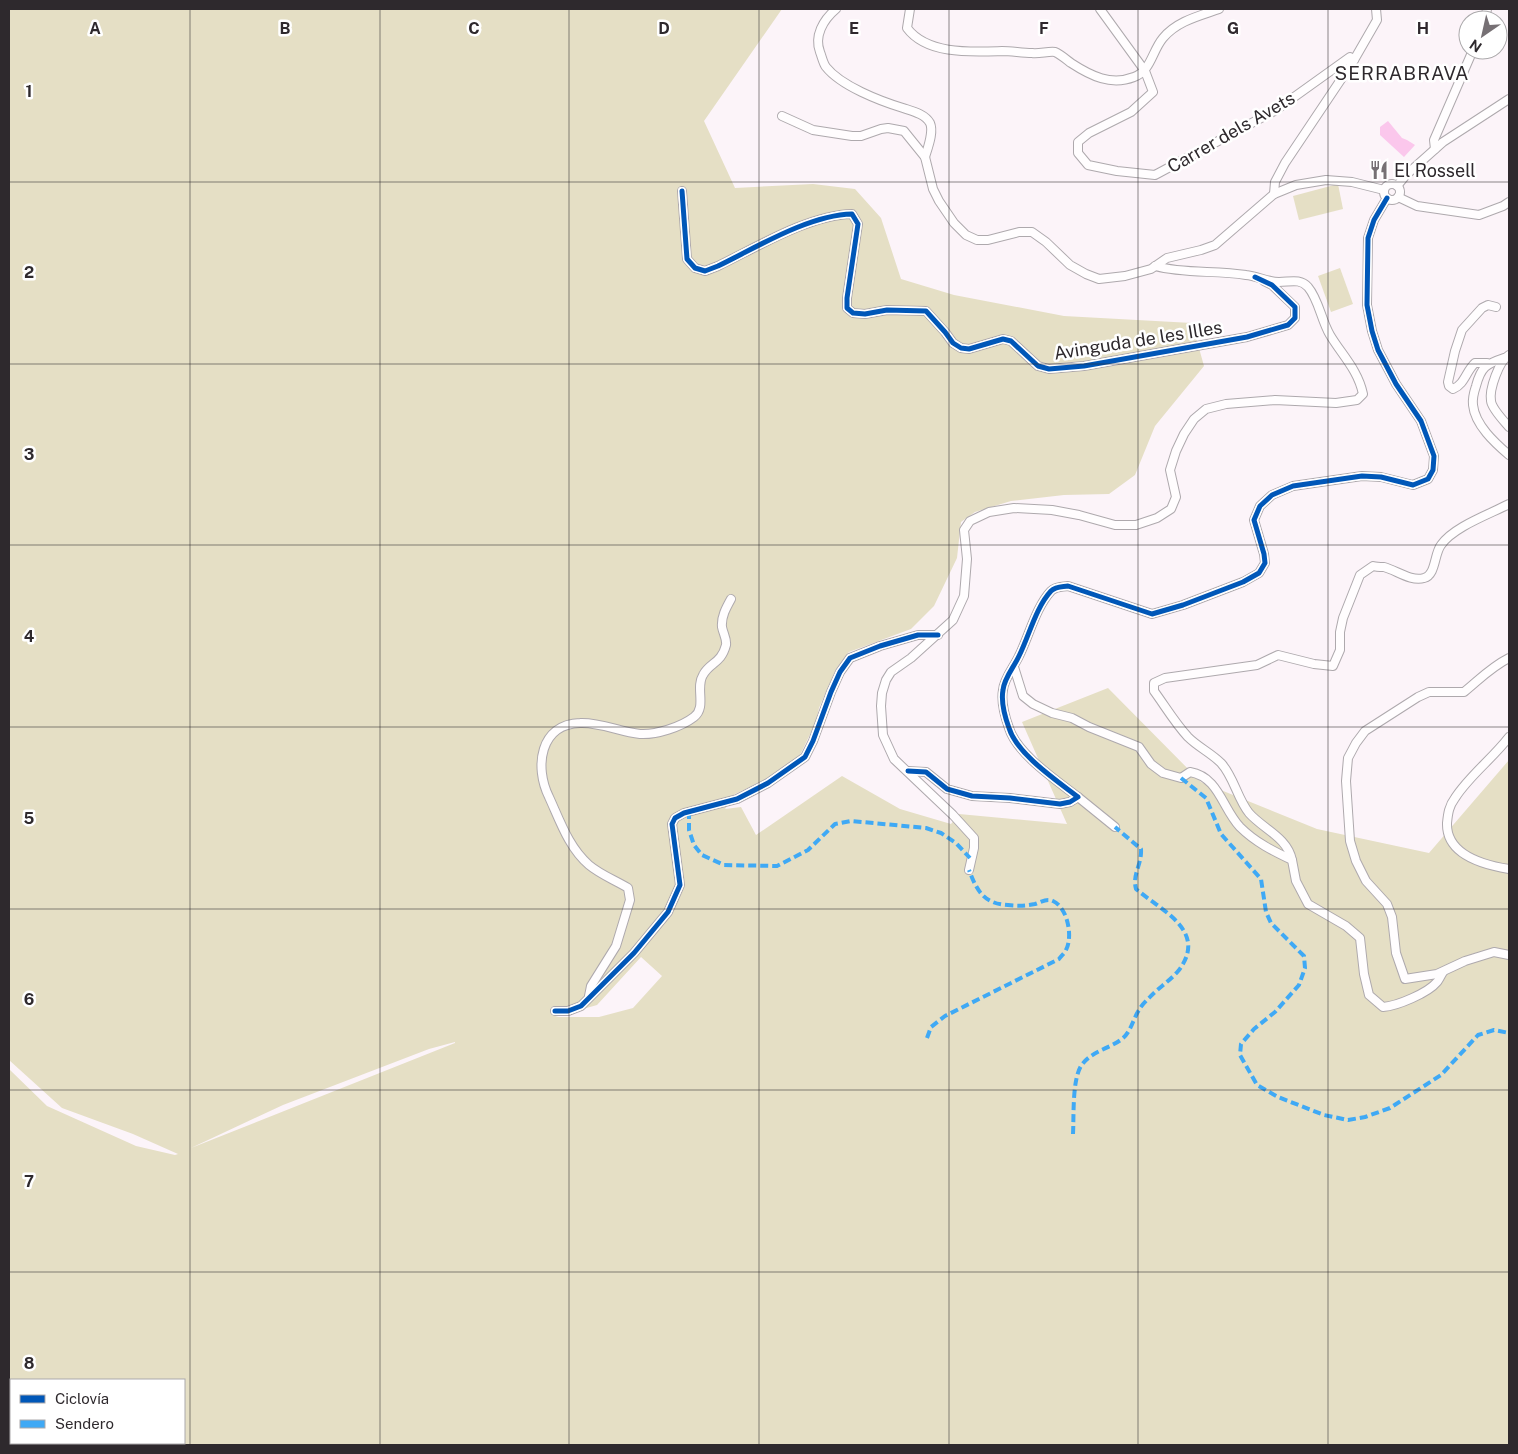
<svg xmlns="http://www.w3.org/2000/svg" width="1518" height="1454" viewBox="0 0 1518 1454" font-family="'Public Sans',sans-serif">
<style>
.green{fill:#e5dfc5;fill-rule:evenodd}
.water{fill:#fbc7ec}
.lines{fill:none;stroke-linecap:round;stroke-linejoin:round}
.minor-casing{stroke:#aea9ad;stroke-width:10}
.minor{stroke:#fffdfe;stroke-width:8}
.quiet{stroke:#3fa9f5;stroke-width:4;stroke-dasharray:8 4;stroke-linecap:butt}
.cycleway-casing{stroke:#fff;stroke-width:8}
.cycleway{stroke:#0057b8;stroke-width:5}
.grid{fill:none;stroke:#2e292d;stroke-width:1;stroke-opacity:0.55}
.labels{text-anchor:middle;dominant-baseline:central;stroke-width:5;stroke-linejoin:round;paint-order:stroke}
.street-label{font-size:18px;fill:#2e292d;stroke:#fff}
.poi-label{font-size:18px;fill:#2e292d;stroke:#fff;text-anchor:start}
.neighbourhood-label{font-size:19px;letter-spacing:1px;fill:#2e292d;stroke:#fff}
.grid-label{font-size:16px;text-anchor:middle;font-weight:bold;fill:#2e292d;stroke:#fff;stroke-width:5;stroke-linejoin:round;paint-order:stroke}
</style>
<rect width="100%" height="100%" fill="#fcf4f9"/>
<g class="green">
<path d="M9,9H782L704,121L735,188L813,184L855,189L881,218L901,279L954,295L1064,316L1192,323L1204,366L1155,426L1135,475L1109,494L1064,495L1011,501L975,512L961,522L957,558L934,606L911,629L849,652L836,669L819,708L816,722L800,755L765,780L735,794L725,809L741,807L756,835L842,776L900,809L951,824L959,814L1067,824L1022,722L1108,688L1201,782L1317,829L1429,853L1509,760V1445H9V1069L47,1106L136,1146L175,1155L178,1154L133,1134L62,1108L9,1060ZM641,957L662,976L633,1008L599,1017H555L597,1005ZM455,1042V1043L191,1148L283,1105L429,1049ZM11,1380H184V1443H11Z"/>
<polygon points="1338,184 1343,209 1299,220 1293,196"/>
<polygon points="1340,268 1353,304 1331,312 1318,276"/>
</g>
<polygon class="water" points="1388,121 1402,138 1407,140 1415,145 1404,157 1380,135 1380,127"/>
<g class="lines">
<g class="minor-casing">
<g id="minor">
<path d="M836,9C823,20 814,36 820,52C822,57 823,63 826,67C841,86 880,101 903,108C912,111 925,114 930,123C934,132 928,147 925,157"/>
<path d="M910,9L907,28C927,55 972,52 1002,51C1012,51 1022,53 1032,53C1039,54 1049,51 1055,52C1060,54 1067,60 1071,63C1091,76 1111,86 1134,77C1151,71 1152,51 1163,38C1177,21 1199,16 1219,9"/>
<polyline points="1100,9 1145,71 1153,92 1131,112 1089,133 1078,142 1078,153 1088,165 1117,171 1155,175 1276,110 1350,57 1354,60"/>
<polyline points="1485,20 1487,9"/>
<polyline points="782,116 813,130 852,136 861,136 881,129 888,128 904,131 925,157 933,189 939,201 954,223 966,235 977,240 988,240 1019,232 1032,232 1046,242 1070,265 1086,274 1099,279 1125,276 1151,269 1167,258 1201,250 1215,245 1274,194 1296,185 1326,180 1352,182 1384,190"/>
<polyline points="1435,149 1434,140 1473,50"/>
<circle cx="1392" cy="192" r="8"/>
<polyline points="1397,186 1406,175 1443,142 1509,99"/>
<path d="M682,191L687,259L695,268L705,271L718,266C757,247 809,215 852,214L858,224L847,298V308L853,313L865,314L887,310L926,311L945,332L953,343L961,348L969,349L1003,339L1011,341L1038,366L1049,369L1084,366L1247,337L1288,325L1295,318V307L1272,285L1264,281"/>
<polyline points="1274,194 1275,182 1285,163 1354,60 1377,20 1376,9"/>
<polyline points="1398,197 1417,206 1479,215 1503,206 1509,202"/>
<path d="M1509,355C1499,361 1489,389 1491,401C1492,409 1504,421 1509,427"/>
<path d="M1504,358C1486,364 1481,367 1476,386C1474,392 1472,398 1473,405C1475,425 1495,443 1509,455"/>
<path d="M1487,363H1475C1466,371 1465,384 1453,389L1449,386L1448,382L1455,351L1462,330L1482,308L1488,305L1496,307"/>
<path d="M1509,658C1491,667 1480,679 1464,692H1429L1418,697L1365,731L1356,743L1348,758L1346,781L1350,841L1356,861L1366,881L1387,904L1392,917L1396,953L1405,979L1437,974L1465,961L1494,952L1509,955"/>
<path d="M1014,667L1023,696L1033,704L1052,713L1072,718L1089,727L1139,747L1151,764L1163,773L1181,778L1190,772C1219,777 1222,808 1240,827C1255,842 1273,851 1292,860L1296,881L1308,904L1346,926L1360,938L1364,974L1369,995L1383,1007C1397,1006 1428,993 1437,982C1439,980 1441,975 1443,972"/>
<path d="M1509,737C1493,758 1469,776 1455,798C1449,806 1448,813 1447,823C1446,855 1484,865 1509,869"/>
<path d="M908,771L926,772L947,789L972,796L1010,798L1060,804L1070,802L1078,797C1056,780 1017,754 1009,728C1005,717 1001,701 1003,690C1004,678 1014,667 1019,656C1029,636 1036,607 1051,591C1056,586 1062,587 1068,586L1152,614L1183,605L1243,582L1259,573L1265,563L1264,554L1254,520L1260,506L1272,495L1293,486L1362,476L1381,477L1413,485L1428,479L1433,470L1434,456L1421,421L1396,384L1378,350L1372,331L1367,305L1368,238L1374,220L1387,198"/>
<polyline points="1078,797 1115,827"/>
<path d="M1292,860C1287,837 1263,829 1249,813C1237,798 1234,777 1221,763C1211,753 1198,747 1188,737C1175,723 1165,706 1154,691V683L1165,678L1257,665L1278,655L1314,664L1333,666L1340,650V632L1343,618L1360,575L1373,566C1376,567 1380,567 1384,567C1396,570 1411,582 1424,578C1436,575 1434,554 1441,545C1453,527 1490,514 1509,504"/>
<path d="M969,870L974,848V838L953,815L894,759L883,735L881,706L882,693L886,680L891,672L911,658L953,620L964,596L967,559L964,530L970,521L989,512L1014,508L1052,510L1079,515L1115,525H1136L1157,518L1171,509L1176,497L1170,470L1176,451L1184,434L1194,419L1206,409L1226,404L1275,400L1336,403L1357,400L1363,394C1358,370 1342,355 1330,335C1321,320 1319,300 1308,287C1300,278 1290,282 1279,282C1268,282 1257,276 1246,275C1216,270 1184,274 1155,266"/>
<path d="M589,996L591,986L616,946L630,900L628,888C615,880 601,875 589,865C569,848 560,821 549,797C534,767 540,724 580,723C600,722 620,732 640,734C656,735 681,727 694,717C707,707 695,688 703,675C710,662 721,664 726,645C727,639 723,633 722,627C721,617 726,608 731,599"/>
<polyline points="555,1011 568,1011 581,1006 634,953 668,912 680,885 672,824 675,818 684,813 737,799 768,783 805,757 813,741 831,692 840,672 850,658 880,646 918,635 938,635"/>
</g>
</g>
<use href="#minor" class="minor"/>
<g class="quiet">
<polyline points="1181,778 1206,798 1221,834 1261,879 1266,912 1271,923 1304,956 1305,968 1299,985 1275,1012 1254,1029 1241,1044 1240,1055 1257,1085 1278,1097 1324,1115 1348,1120 1365,1117 1390,1108 1441,1075 1478,1035 1494,1030 1509,1033"/>
<polyline points="689,811 689,830 694,845 702,855 724,865 777,866 808,850 835,824 851,821 926,828 941,833 956,843 970,858"/>
<path d="M927,1038L931,1027L945,1016L1059,959C1061,956 1065,953 1066,950C1073,937 1068,908 1053,901C1047,898 1041,902 1035,904C1026,906 1018,906 1008,905C984,904 977,891 969,870"/>
<path d="M1073,1134C1074,1116 1072,1081 1081,1066C1091,1051 1109,1049 1122,1039C1131,1032 1133,1019 1139,1010C1141,1006 1145,1002 1149,998C1158,988 1170,981 1179,970C1208,931 1162,911 1136,889C1132,874 1142,865 1141,849L1115,827"/>
</g>
<g class="cycleway-casing">
<g id="cycleway">
<path d="M682,191L687,259L695,268L705,271L718,266C757,247 809,215 852,214L858,224L847,298V308L853,313L865,314L887,310L926,311L945,332L953,343L961,348L969,349L1003,339L1011,341L1038,366L1049,369L1084,366L1247,337L1288,325L1295,318V307L1272,285L1255,277"/>
<path d="M908,771L926,772L947,789L972,796L1010,798L1060,804L1070,802L1078,797C1056,780 1017,754 1009,728C1005,717 1001,701 1003,690C1004,678 1014,667 1019,656C1029,636 1036,607 1051,591C1056,586 1062,587 1068,586L1152,614L1183,605L1243,582L1259,573L1265,563L1264,554L1254,520L1260,506L1272,495L1293,486L1362,476L1381,477L1413,485L1428,479L1433,470L1434,456L1421,421L1396,384L1378,350L1372,331L1367,305L1368,238L1374,220L1387,198"/>
<polyline points="555,1011 568,1011 581,1006 634,953 668,912 680,885 672,824 675,818 684,813 737,799 768,783 805,757 813,741 831,692 840,672 850,658 880,646 918,635 938,635"/>
</g>
</g>
<use href="#cycleway" class="cycleway"/>
</g>
<path class="grid" d="M190,9V1445M380,9V1445M569,9V1445M759,9V1445M949,9V1445M1138,9V1445M1328,9V1445M9,182H1509M9,364H1509M9,545H1509M9,727H1509M9,909H1509M9,1090H1509M9,1272H1509"/>
<defs>
<g id="restaurant-bare" transform="scale(1.5)"><path d="M-5-6h1v4h1v-4h1v4h1v-4h1v5L-1.5 .5V6h-2V.5L-5-1ZM5-6V6H3V1.5H1.5Q1.5-4 5-6Z" fill="#767074" stroke="#fff" stroke-width="2.5" paint-order="stroke"/></g>
</defs>
<g fill-rule="evenodd">
<use href="#restaurant-bare" x="1379" y="170"/>
</g>
<g class="labels">
<g class="street-label">
<text transform="translate(1231 132) rotate(-30)">Carrer dels Avets</text>
<text transform="translate(1138 340) rotate(-9)">Avinguda de les Illes</text>
</g>
<g class="poi-label">
<text x="1394" y="170">El Rossell</text>
</g>
<g class="neighbourhood-label">
<text x="1402" y="73">SERRABRAVA</text>
</g>
</g>
<g class="grid-label">
<text x="95" y="34">A</text>
<text x="285" y="34">B</text>
<text x="474" y="34">C</text>
<text x="664" y="34">D</text>
<text x="854" y="34">E</text>
<text x="1044" y="34">F</text>
<text x="1233" y="34">G</text>
<text x="1423" y="34">H</text>
<text x="29" y="97">1</text>
<text x="29" y="278">2</text>
<text x="29" y="460">3</text>
<text x="29" y="642">4</text>
<text x="29" y="824">5</text>
<text x="29" y="1005">6</text>
<text x="29" y="1187">7</text>
<text x="29" y="1369">8</text>
</g>
<rect width="1518" height="1454" fill="none" stroke="#2e292d" stroke-width="20"/>
<rect x="10" y="1379" width="175" height="65" fill="#ffffff" stroke="#aba9ab"/>
<rect x="20" y="1395" width="25" height="8" fill="#0057b8" stroke="#aba9ab"/>
<text x="55" y="1404" font-size="15" fill="#2e292d">Ciclovía</text>
<rect x="20" y="1420" width="25" height="8" fill="#3fa9f5" stroke="#aba9ab"/>
<text x="55" y="1429" font-size="15" fill="#2e292d">Sendero</text>
<g transform="translate(1483 35) rotate(214)"><circle r="24" fill="#ffffff" stroke="#aba9ab"/>
<path d="M0-4L9 19L0 12L-9 19Z" fill="#767074"/>
<text y="-8" font-size="14" font-weight="bold" text-anchor="middle" fill="#2e292d">N</text>
</g>
</svg>
